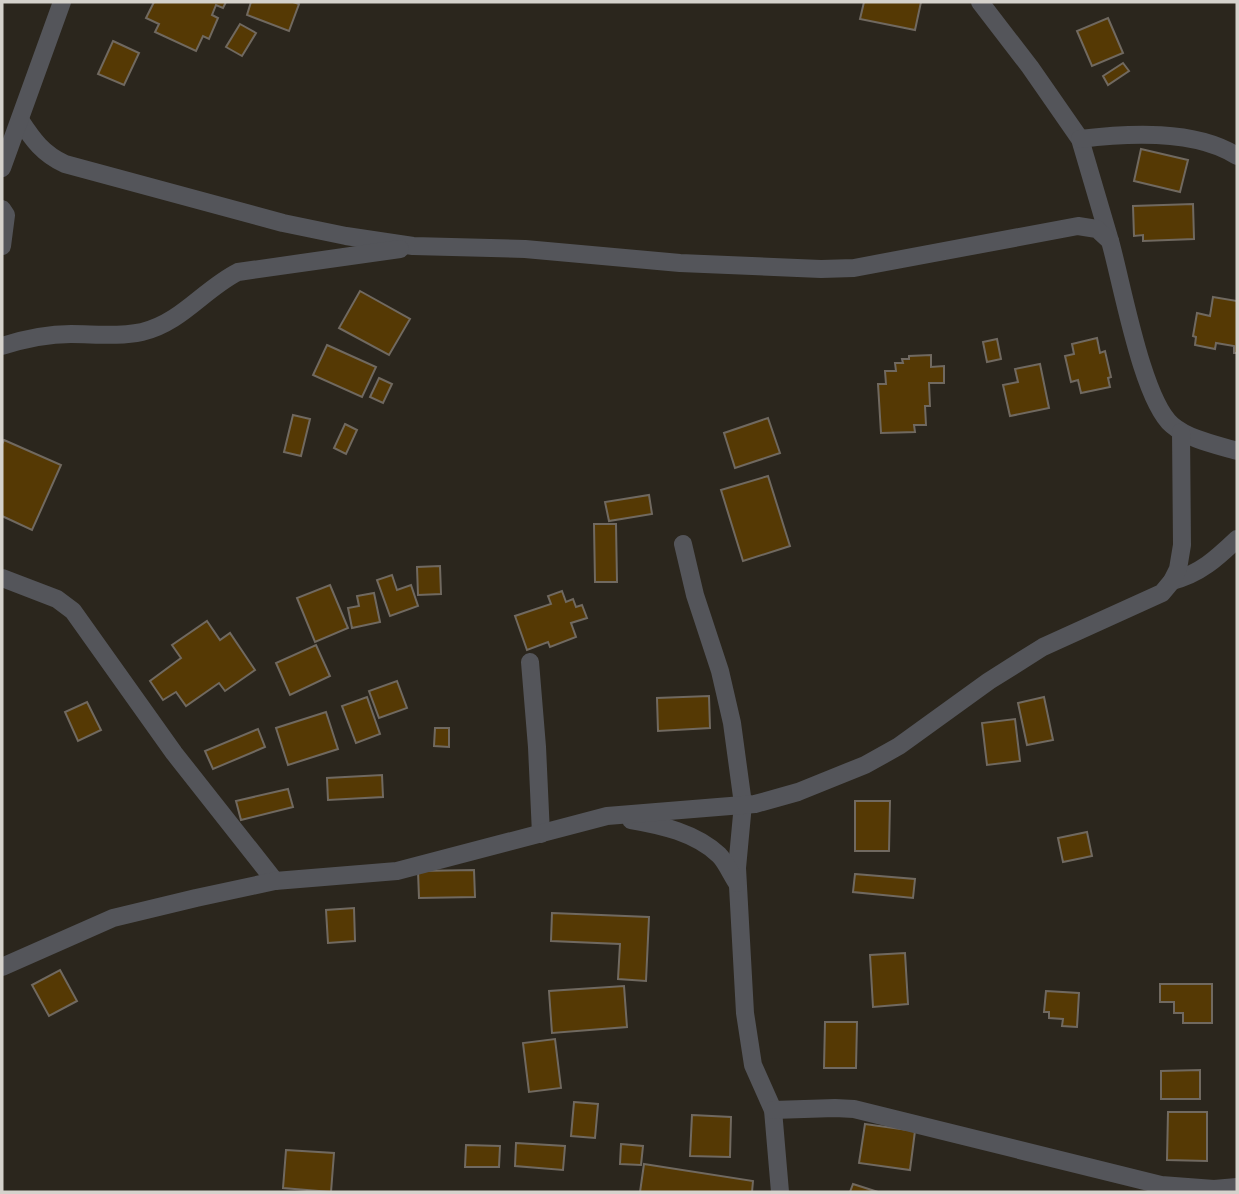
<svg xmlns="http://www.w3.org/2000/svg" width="1239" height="1194" viewBox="0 0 1239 1194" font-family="'Archivo Narrow',sans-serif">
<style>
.building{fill:#553904;stroke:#706960;stroke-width:2}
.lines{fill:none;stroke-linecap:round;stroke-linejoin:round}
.minor{stroke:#54555a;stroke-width:18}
</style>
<rect width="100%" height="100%" fill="#2b261d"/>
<g class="building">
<polygon points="154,2 226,2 223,8 216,5 212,15 218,18 209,39 203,36 196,51 155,32 159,24 146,18"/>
<polygon points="251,2 293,2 299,4 289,31 247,15"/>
<polygon points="864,2 921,2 915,30 860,19"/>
<polygon points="1108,18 1123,53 1092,66 1077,31"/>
<polygon points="240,24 256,33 242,56 226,47"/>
<polygon points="113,41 139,53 124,85 98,74"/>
<polygon points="1123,63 1129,71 1108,85 1103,76"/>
<polygon points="1141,149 1188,160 1180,192 1134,181"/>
<polygon points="1193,204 1194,239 1143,241 1143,235 1134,236 1133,206"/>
<polygon points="360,291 410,319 389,355 339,328"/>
<polygon points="1213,297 1237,301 1237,353 1234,353 1234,346 1216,343 1215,349 1195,345 1196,337 1193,336 1197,313 1210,316"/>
<polygon points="1097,338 1100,353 1105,351 1111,377 1108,378 1110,387 1081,393 1078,380 1071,382 1065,356 1074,354 1072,344"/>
<polygon points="997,339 1001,359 987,362 983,342"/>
<polygon points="327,345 376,367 362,397 313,375"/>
<polygon points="931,355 931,367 944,366 944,383 929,383 930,406 925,406 926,425 914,425 915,432 881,433 878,384 886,384 885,371 896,371 895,363 903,363 902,359 909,359 909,356"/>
<polygon points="1040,364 1049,408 1010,416 1003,385 1018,382 1015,369"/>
<polygon points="379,378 392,384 383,403 370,397"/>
<polygon points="293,415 310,419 301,456 284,452"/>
<polygon points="768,418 780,453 735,468 724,433"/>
<polygon points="345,424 357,430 346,454 334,448"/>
<polygon points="4,440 61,465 32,530 2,516 2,444"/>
<polygon points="768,476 790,546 743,561 721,490"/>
<polygon points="649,495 652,514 609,521 605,502"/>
<polygon points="594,524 616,524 617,582 595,582"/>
<polygon points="440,566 441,594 418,595 417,567"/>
<polygon points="392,575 397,590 411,585 418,606 390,616 377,580"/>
<polygon points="330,585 348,628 315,642 297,598"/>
<polygon points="562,591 566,602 573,599 576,607 582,605 587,618 571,623 576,637 550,647 548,642 527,650 515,616 551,604 548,596"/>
<polygon points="374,593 380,622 352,628 348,608 359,606 357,596"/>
<polygon points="207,621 220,640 230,633 255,670 225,691 219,683 186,706 176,692 163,700 150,681 181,658 172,645"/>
<polygon points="316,645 330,676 290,695 276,663"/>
<polygon points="397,681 407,708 379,718 369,691"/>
<polygon points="709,696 710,728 658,731 657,698"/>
<polygon points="367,697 380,734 356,743 342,706"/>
<polygon points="1044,697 1053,740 1027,745 1018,703"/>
<polygon points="87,702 101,730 78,741 65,712"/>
<polygon points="326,712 338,749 288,765 276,728"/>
<polygon points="1015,719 1020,761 987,765 982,723"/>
<polygon points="435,728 449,728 449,747 434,746"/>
<polygon points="258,729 265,747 213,769 205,751"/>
<polygon points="382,775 383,797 328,800 327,778"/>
<polygon points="288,789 293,807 241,820 236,801"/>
<polygon points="855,801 890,801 889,851 855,851"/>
<polygon points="1087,832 1092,856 1063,862 1058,838"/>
<polygon points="474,870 475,897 419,898 418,871"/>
<polygon points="855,874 915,879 913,898 853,892"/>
<polygon points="354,908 355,941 328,943 326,910"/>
<polygon points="552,913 649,917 646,981 618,979 620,944 551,941"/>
<polygon points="905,953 908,1004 873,1007 870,955"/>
<polygon points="60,970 77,1001 49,1016 32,985"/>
<polygon points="1160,984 1212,984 1212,1023 1183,1023 1183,1013 1174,1013 1174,1002 1160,1002"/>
<polygon points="624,986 627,1027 552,1033 549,991"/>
<polygon points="1046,991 1079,993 1077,1027 1062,1026 1063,1019 1049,1018 1049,1012 1044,1012"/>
<polygon points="825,1022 857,1022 856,1068 824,1068"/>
<polygon points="555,1039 561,1088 529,1092 523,1043"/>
<polygon points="1200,1070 1200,1099 1161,1099 1161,1071"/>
<polygon points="574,1102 598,1104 595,1138 571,1136"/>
<polygon points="1168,1112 1207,1112 1207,1161 1167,1160"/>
<polygon points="692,1115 731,1117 730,1157 690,1156"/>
<polygon points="865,1124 915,1131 910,1170 859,1163"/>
<polygon points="516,1143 565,1146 563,1170 515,1166"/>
<polygon points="621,1144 643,1146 641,1165 620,1164"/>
<polygon points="466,1145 500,1146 499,1167 465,1167"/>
<polygon points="286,1150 334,1153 331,1192 283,1188"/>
<polygon points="644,1164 753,1181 752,1192 640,1192"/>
<polygon points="853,1184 878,1192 850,1192"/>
</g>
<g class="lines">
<g class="minor">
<polyline points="980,2 1030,67 1080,139 1110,241"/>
<path d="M20,120C33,140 43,154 65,164L283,223L346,236L413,246L525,249L680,263L821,269L854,268L1078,226L1097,229L1110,241C1122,283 1142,399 1172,425C1188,439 1217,445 1237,451"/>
<path d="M1080,139C1128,133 1195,129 1237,156"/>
<polyline points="2,168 62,2"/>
<polyline points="2,209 6,215 2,246"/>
<path d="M2,346C24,339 47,334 71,334C94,334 119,337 142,332C181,323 204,289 238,272L400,249"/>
<polyline points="683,544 695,595 720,671 732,723 743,804 737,868 745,1013 753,1065 773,1110 780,1192"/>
<polyline points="2,578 57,599 73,611 174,753 275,881"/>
<path d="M1172,581C1200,574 1217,558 1237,539"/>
<polyline points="530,662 537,747 541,834"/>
<path d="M631,820C661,825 696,833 719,855C726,862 731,874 737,883"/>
<polyline points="2,967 113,918 196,898 275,881 397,871 607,816 755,804 798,792 865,765 899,746 989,681 1043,647 1162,593 1172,581 1178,569 1182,545 1181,432"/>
<polyline points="773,1110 835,1108 854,1109 1161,1185 1214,1189 1237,1187"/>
</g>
</g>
<rect width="1239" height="1194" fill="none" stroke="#d5d2cc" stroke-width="7"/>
</svg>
